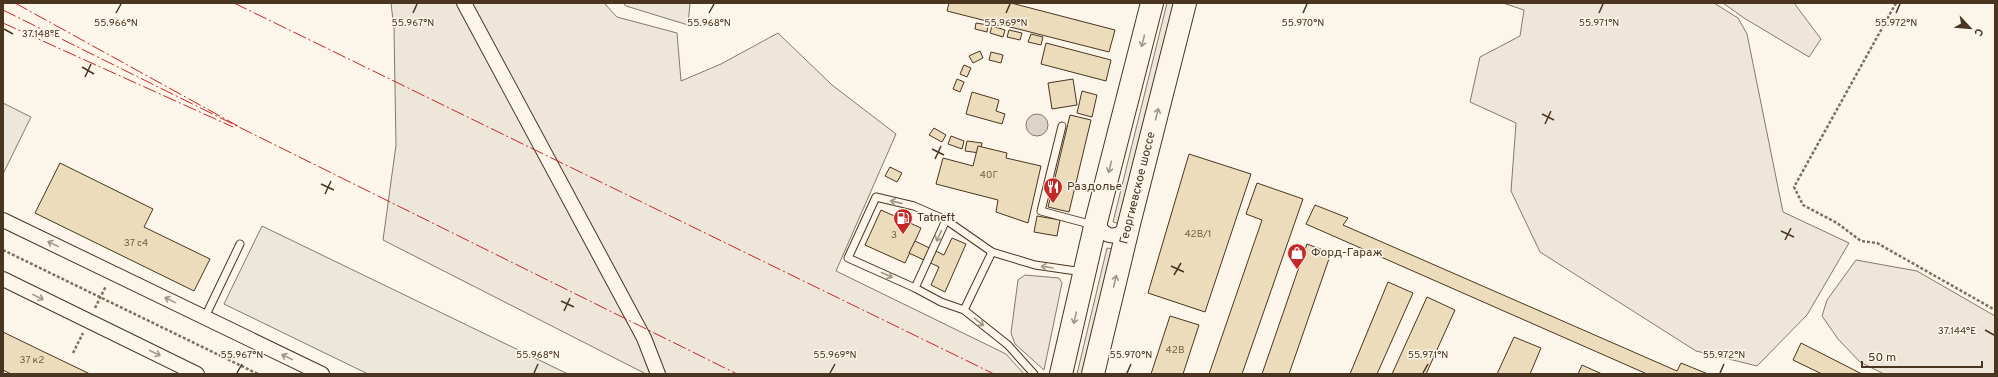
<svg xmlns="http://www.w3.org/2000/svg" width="1998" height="377" viewBox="0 0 1998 377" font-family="Overpass,sans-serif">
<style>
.green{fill:#ede6d9;stroke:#887966}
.parking{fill:#ede7d9;stroke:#887966}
.water{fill:#dcd4c6;stroke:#887966}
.building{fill:#ecdcbc;stroke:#4a3520}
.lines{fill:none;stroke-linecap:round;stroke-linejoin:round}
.service-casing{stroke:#4a3520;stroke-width:9}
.minor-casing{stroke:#4a3520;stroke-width:16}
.primary-casing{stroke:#4a3520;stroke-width:24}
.path{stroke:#7f6f5c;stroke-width:2.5;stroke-dasharray:3 2;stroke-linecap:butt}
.service{stroke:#fbf6e9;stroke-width:7}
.minor{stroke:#fbf6e9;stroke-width:14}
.primary{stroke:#fbf6e9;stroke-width:22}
.power{stroke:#c62828;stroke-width:1;stroke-dasharray:14 3 2 3;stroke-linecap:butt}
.oneway{stroke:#a29684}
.ticks{fill:none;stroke:#4a3520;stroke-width:1.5}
.labels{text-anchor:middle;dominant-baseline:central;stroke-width:3;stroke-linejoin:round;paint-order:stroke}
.number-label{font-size:10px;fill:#725f47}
.poi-label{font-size:12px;fill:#4a3520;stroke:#fbf6e9;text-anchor:start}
.street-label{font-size:12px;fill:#4a3520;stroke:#fbf6e9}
.ticks-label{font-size:10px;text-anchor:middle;fill:#4a3520;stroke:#fbf6e9;stroke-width:3;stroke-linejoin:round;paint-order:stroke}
</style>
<rect width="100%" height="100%" fill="#fbf6e9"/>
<g class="green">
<polygon points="391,3 604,3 617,17 677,33 681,81 721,64 778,33 832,85 896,134 836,271 1006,354 1024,374 646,374 383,240 396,145 394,29"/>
<polygon points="623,3 690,3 688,25 626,6"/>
<polygon points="1167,3 1175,3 1120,224 1113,222"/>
<polygon points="1503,3 1714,3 1738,18 1747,34 1783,212 1849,243 1807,315 1757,366 1696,351 1540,252 1511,191 1516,123 1470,102 1480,57 1520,36 1524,10"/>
<polygon points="1723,3 1794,3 1821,39 1809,57 1744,18"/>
<polygon points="1107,248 1114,249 1085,374 1077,374"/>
<polygon points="1856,260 1917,271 1995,316 1995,374 1884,374 1860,362 1838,339 1822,316 1827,300"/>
<polygon points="1025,275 1059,278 1062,283 1044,370 1015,344 1011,333 1018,280"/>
</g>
<g class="parking">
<polygon points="3,103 31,117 3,174"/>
<polygon points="262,226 568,374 368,374 224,304"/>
</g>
<circle class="water" cx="1037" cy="125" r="11"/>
<g class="building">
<polygon points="949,3 1011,3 1115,30 1109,52 947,11"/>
<polygon points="976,23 988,25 987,32 975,29"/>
<polygon points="992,26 1005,30 1003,37 990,33"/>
<polygon points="1009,30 1022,33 1020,40 1007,37"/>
<polygon points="1031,34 1043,37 1041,45 1028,42"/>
<polygon points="1046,43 1111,60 1106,81 1041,64"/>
<polygon points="980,51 983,58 973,63 969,56"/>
<polygon points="991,52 1003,55 1001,63 989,60"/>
<polygon points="964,65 971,68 967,77 960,74"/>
<polygon points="957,79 964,82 960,92 953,89"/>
<polygon points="1073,79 1077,105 1052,109 1048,83"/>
<polygon points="1082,91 1097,95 1092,117 1077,113"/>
<polygon points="972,92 999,100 996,111 1005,114 1002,124 966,114"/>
<polygon points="1070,115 1091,120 1069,212 1048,207"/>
<polygon points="934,128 946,135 942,142 929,135"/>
<polygon points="951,136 964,141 962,149 948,144"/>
<polygon points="967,141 982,143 980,153 965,151"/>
<polygon points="978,146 1007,153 1006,158 1041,166 1028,223 996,212 998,200 936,184 943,158 973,166"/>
<polygon points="1189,154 1251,174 1205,312 1148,293"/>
<polygon points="60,163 153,209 144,227 210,259 194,291 35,213"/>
<polygon points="890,167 902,173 897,182 885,176"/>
<polygon points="1257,183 1303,199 1242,374 1209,374 1262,220 1246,214"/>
<polygon points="1315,205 1348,218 1343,225 1677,371 1681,363 1708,374 1647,374 1306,224"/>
<polygon points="881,210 921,228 905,263 865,245"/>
<polygon points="1037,216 1060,220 1057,236 1034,232"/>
<polygon points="952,238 966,244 945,292 931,285 939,267 909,253 915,241 944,255"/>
<polygon points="1307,244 1331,253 1289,374 1262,374"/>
<polygon points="1388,282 1413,293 1377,374 1350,374"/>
<polygon points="1427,297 1455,310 1426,374 1392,374"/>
<polygon points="1170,316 1199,325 1183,374 1151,374"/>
<polygon points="3,332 40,350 90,374 11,374 3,370"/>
<polygon points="1514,337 1541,348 1530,374 1497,374"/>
<polygon points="1801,343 1862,374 1822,374 1793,360"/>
<polygon points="1582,365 1602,374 1578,374"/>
</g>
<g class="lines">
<g class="service-casing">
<g id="service">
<polyline points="1062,126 1041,211 1093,225"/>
<polyline points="915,288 848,258 876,197 914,206 946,220"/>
<polyline points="964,310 992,252"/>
<polyline points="205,317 240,244"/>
<polyline points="1034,374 1008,345 964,310 941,302 915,288 946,220 992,252 1035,265 1083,272"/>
</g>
</g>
<g class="minor-casing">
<g id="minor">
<polyline points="464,3 644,338 658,374"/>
<path d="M1097,218C1101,238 1117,242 1129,224"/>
<polyline points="3,220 322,374"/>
<polyline points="3,279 197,374"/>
</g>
</g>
<g class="primary-casing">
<g id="primary">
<polyline points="1061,374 1097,218 1152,3"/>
<polyline points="1093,374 1129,224 1185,3"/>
</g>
</g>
<g class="path">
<polyline points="1896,3 1794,187 1803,205 1837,223 1861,241 1877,243 1995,310"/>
<polyline points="3,250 258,374"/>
<polyline points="95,308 106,286"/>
<polyline points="73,353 83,333"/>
</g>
<use href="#service" class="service"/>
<use href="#minor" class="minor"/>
<use href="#primary" class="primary"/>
<g class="power">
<polyline points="15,3 238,126"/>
<polyline points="234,3 994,374"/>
<polyline points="3,10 737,374"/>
<polyline points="3,23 233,127"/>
</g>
</g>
<defs><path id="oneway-shaft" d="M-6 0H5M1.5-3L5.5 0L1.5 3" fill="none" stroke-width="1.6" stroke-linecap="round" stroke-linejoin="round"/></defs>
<g class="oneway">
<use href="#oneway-shaft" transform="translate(1143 41) rotate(104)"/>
<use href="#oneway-shaft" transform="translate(1157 114) rotate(-76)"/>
<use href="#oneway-shaft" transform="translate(1110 167) rotate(104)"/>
<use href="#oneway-shaft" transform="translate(896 202) rotate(-167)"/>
<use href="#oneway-shaft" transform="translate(939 236) rotate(115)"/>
<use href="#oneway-shaft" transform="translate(53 244) rotate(-154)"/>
<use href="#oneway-shaft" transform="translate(1047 267) rotate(-171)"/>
<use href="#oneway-shaft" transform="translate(887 275) rotate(24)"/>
<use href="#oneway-shaft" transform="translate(1115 281) rotate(-77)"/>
<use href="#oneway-shaft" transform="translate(38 297) rotate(26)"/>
<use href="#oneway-shaft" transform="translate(170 300) rotate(-154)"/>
<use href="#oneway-shaft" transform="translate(1075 318) rotate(103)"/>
<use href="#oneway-shaft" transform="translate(979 322) rotate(39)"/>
<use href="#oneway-shaft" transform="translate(155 353) rotate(26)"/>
<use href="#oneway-shaft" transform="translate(287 357) rotate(-154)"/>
</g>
<path class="ticks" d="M116,13L121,4M413,13L417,4M709,13L714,4M1006,13L1010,4M1303,13L1307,4M1599,13L1603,4M1896,13L1900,4M4,29L13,34M82,67L94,74M85,77L91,64M1542,114L1554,120M1545,124L1551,111M932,149L944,155M935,159L941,146M321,184L334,190M325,194L331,181M1781,231L1794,237M1785,240L1791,228M1171,266L1184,272M1174,275L1181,263M561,301L574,307M564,311L570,298M1985,330L1994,335M237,373L242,364M534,373L538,364M830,373L835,364M1127,373L1131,364M1423,373L1428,364M1720,373L1724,364"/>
<defs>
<g id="restaurant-pin" transform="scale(1)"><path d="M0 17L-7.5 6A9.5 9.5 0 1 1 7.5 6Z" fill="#c62828" stroke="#fbf6e9"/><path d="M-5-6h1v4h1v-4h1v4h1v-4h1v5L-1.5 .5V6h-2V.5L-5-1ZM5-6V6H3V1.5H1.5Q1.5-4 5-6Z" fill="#fff"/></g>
<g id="fuel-pin" transform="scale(1)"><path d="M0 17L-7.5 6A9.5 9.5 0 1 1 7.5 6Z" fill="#c62828" stroke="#fbf6e9"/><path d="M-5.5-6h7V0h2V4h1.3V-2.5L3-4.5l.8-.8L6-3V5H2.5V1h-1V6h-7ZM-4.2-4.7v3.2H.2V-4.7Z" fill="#fff"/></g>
<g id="shop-pin" transform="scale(1)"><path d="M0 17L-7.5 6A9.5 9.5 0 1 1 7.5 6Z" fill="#c62828" stroke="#fbf6e9"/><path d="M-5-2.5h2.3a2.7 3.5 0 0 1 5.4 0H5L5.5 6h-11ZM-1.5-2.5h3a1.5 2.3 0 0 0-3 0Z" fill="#fff"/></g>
</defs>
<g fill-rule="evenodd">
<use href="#restaurant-pin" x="1053" y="187"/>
<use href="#fuel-pin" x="903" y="218"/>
<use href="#shop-pin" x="1297" y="253"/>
</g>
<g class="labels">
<g class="number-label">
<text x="989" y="175">40Г</text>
<text x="1198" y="234">42В/1</text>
<text x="894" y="235">3</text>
<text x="136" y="243">37 с4</text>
<text x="1175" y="350">42В</text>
<text x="32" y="360">37 к2</text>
</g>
<g class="poi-label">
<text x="1067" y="187">Раздолье</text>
<text x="917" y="218">Tatneft</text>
<text x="1311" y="253">Форд-Гараж</text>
</g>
<g class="street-label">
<text transform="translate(1138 188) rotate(-76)">Георгиевское шоссе</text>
</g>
</g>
<g class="ticks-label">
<text x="116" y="26">55.966°N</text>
<text x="413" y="26">55.967°N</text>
<text x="709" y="26">55.968°N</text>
<text x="1006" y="26">55.969°N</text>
<text x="1303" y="26">55.970°N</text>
<text x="1599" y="26">55.971°N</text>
<text x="1896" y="26">55.972°N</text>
<text x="41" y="37">37.148°E</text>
<text x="1957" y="334">37.144°E</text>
<text x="242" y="358">55.967°N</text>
<text x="538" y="358">55.968°N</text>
<text x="835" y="358">55.969°N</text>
<text x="1131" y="358">55.970°N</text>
<text x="1428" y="358">55.971°N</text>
<text x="1724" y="358">55.972°N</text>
</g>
<rect width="1998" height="377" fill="none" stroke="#4a3520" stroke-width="8"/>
<g transform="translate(1970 28) rotate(116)" stroke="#fbf6e9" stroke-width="3" paint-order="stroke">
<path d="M0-3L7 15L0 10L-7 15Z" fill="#4a3520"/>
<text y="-6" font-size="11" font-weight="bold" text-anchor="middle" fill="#4a3520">С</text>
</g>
<path d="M1862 361v6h120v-6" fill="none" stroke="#4a3520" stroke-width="2"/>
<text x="1868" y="361" font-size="12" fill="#4a3520" stroke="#fbf6e9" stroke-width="3" paint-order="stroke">50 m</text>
</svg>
